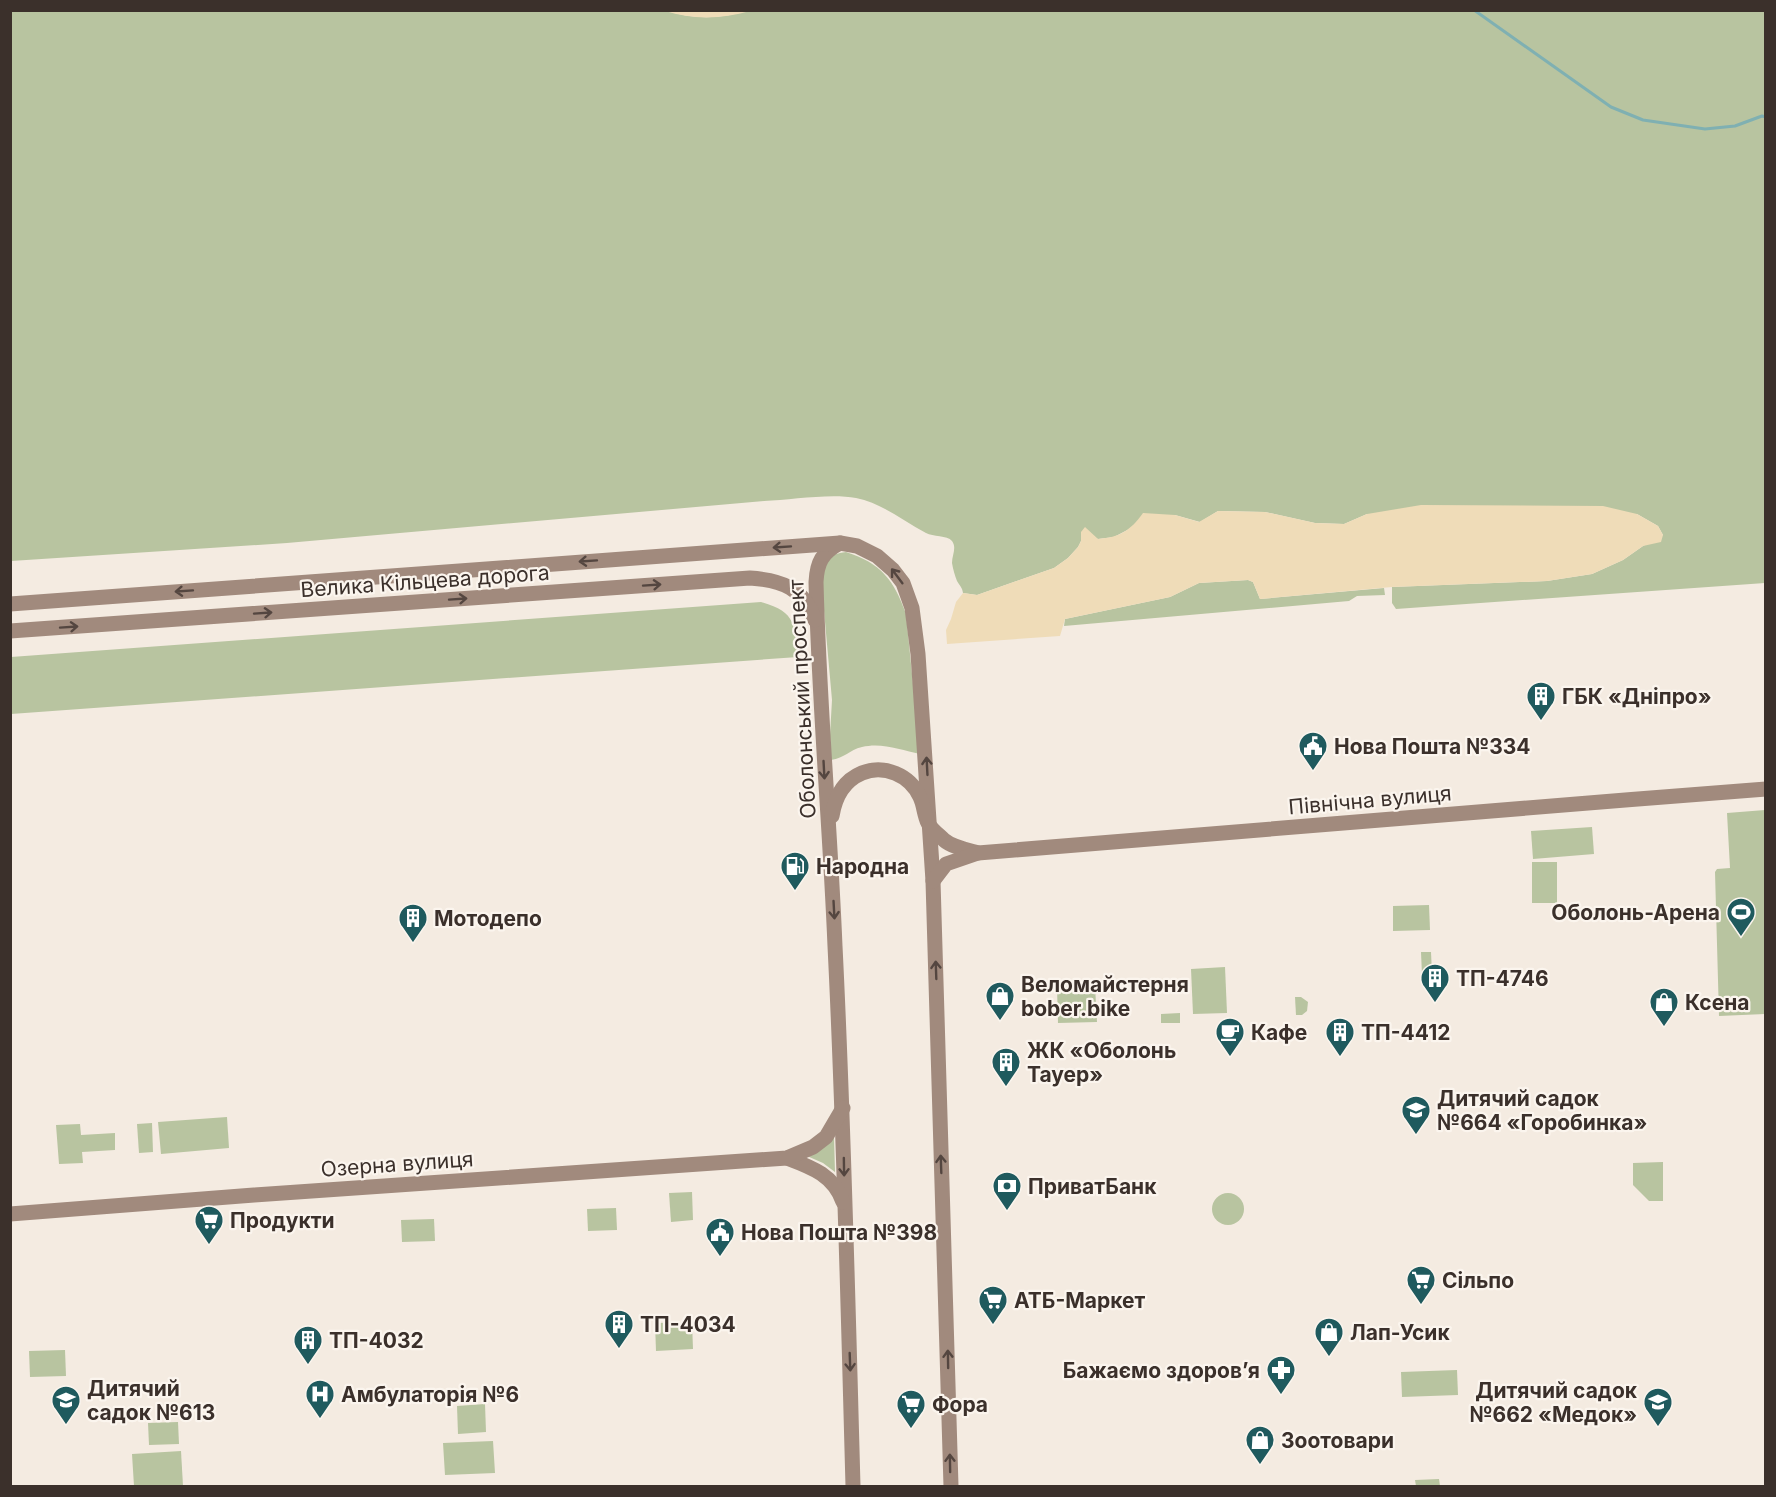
<svg xmlns="http://www.w3.org/2000/svg" width="1776" height="1497" viewBox="0 0 1776 1497" font-family="Inter,sans-serif">
<style>
.green{fill:#b8c4a0}
.sand{fill:#efdcb8}
.lines{fill:none;stroke-linecap:round;stroke-linejoin:round}
.stream{stroke:#7fb0b2;stroke-width:3}
.secondary{stroke:#a18a7d;stroke-width:15}
.oneway{stroke:#544640}
.labels{text-anchor:middle;dominant-baseline:central;stroke-width:4.5;stroke-linejoin:round;paint-order:stroke}
.street-label{font-size:21px;fill:#3b302b;stroke:#fbf5ee}
.poi-label{font-size:21px;font-weight:bold;fill:#3b302b;stroke:#fbf5ee;text-anchor:start}
</style>
<rect width="100%" height="100%" fill="#f4ebe1"/>
<g class="green">
<path d="M665,10C693,20 722,19 750,10L1765,11V583L1396,609L1392,603V587L1547,581L1592,574L1623,560L1643,546L1663,535L1658,526L1637,514H1367L1344,524L1315,523L1265,512L1218,511L1200,522L1175,515L1133,527L1114,537L1098,539L1081,532V541L1078,547L1068,558L1054,568L977,595L963,593C962,587 960,586 957,581C955,576 953,569 952,563C952,555 957,548 952,541C947,535 933,537 926,533C903,521 882,503 856,498C830,493 791,500 764,501L287,543L11,561L10,11Z"/>
<path d="M846,552C881,563 894,580 906,614L920,754C902,750 881,742 862,747C849,750 845,758 831,760L830,735L832,700L821,577C827,561 828,554 846,552Z"/>
<polygon points="1248,580 1253,582 1260,599 1384,588 1385,595 1357,596 1349,601 1064,626 1065,619 1170,597 1199,583"/>
<path d="M761,602C797,612 794,625 798,657L11,714V657Z"/>
<polygon points="1765,810 1765,1014 1719,1016 1715,872 1717,869 1730,868 1727,813"/>
<polygon points="1592,827 1594,854 1533,859 1531,831"/>
<rect x="1532" y="862" width="25" height="41"/>
<polygon points="1429,905 1430,930 1393,931 1393,906"/>
<polygon points="1421,952 1431,952 1432,974 1422,975"/>
<polygon points="1225,967 1227,1013 1193,1014 1191,969"/>
<polygon points="1095,986 1097,1022 1058,1023 1057,987"/>
<polygon points="1295,997 1301,997 1308,1002 1307,1011 1302,1015 1296,1015"/>
<polygon points="1180,1013 1180,1023 1161,1023 1161,1014"/>
<polygon points="227,1117 229,1148 161,1154 158,1122"/>
<polygon points="152,1123 153,1152 139,1153 137,1124"/>
<polygon points="80,1124 81,1135 115,1133 115,1150 82,1152 83,1163 59,1164 56,1125"/>
<polygon points="834,1137 835,1172 823,1163 807,1156"/>
<polygon points="1663,1162 1663,1201 1649,1201 1633,1185 1633,1163"/>
<polygon points="692,1192 693,1220 671,1222 669,1193"/>
<circle cx="1228" cy="1209" r="16"/>
<polygon points="616,1208 617,1230 588,1231 587,1209"/>
<polygon points="434,1219 435,1241 402,1242 401,1220"/>
<polygon points="692,1322 693,1349 656,1351 655,1323"/>
<polygon points="65,1350 66,1376 30,1377 29,1351"/>
<polygon points="1457,1370 1458,1395 1402,1397 1401,1372"/>
<polygon points="485,1404 486,1432 458,1434 457,1406"/>
<polygon points="178,1422 179,1444 149,1445 148,1423"/>
<polygon points="493,1441 495,1473 445,1475 443,1443"/>
<polygon points="181,1451 183,1486 134,1486 132,1454"/>
<polygon points="1439,1479 1440,1486 1416,1486 1415,1480"/>
</g>
<g class="sand">
<path d="M665,11H750C722,19 693,20 665,11Z"/>
<path d="M1421,505L1603,506L1637,514L1658,526L1663,535L1661,542L1643,546L1623,560L1592,574L1547,581L1392,587L1260,599L1253,582L1248,580L1199,583L1170,597L1065,619L1060,636L947,644L946,630L951,619L956,602L963,593L977,595L1054,568L1068,558L1078,547L1081,541V532L1085,527L1098,539C1120,537 1130,531 1143,513L1175,515L1199,522L1218,511L1265,512L1315,523L1344,524L1367,514Z"/>
</g>
<g class="lines">
<polyline class="stream" points="1474,10 1611,107 1643,120 1705,129 1735,126 1762,116 1766,117"/>
<g class="secondary">
<path d="M840,543C822,553 817,562 816,582C819,704 830,825 835,946C844,1126 848,1306 853,1486"/>
<polyline points="10,604 840,543 857,546 877,556 893,570 903,583 912,608 918,654 933,881 951,1486"/>
<path d="M10,631L750,578C781,580 804,588 815,620"/>
<path d="M832,816C835,797 843,781 862,773C884,764 910,775 920,797C924,805 924,815 928,823C931,829 939,835 944,840C952,847 967,850 978,853"/>
<path d="M933,881L946,864L978,853C1240,832 1503,809 1766,789"/>
<path d="M787,1158C811,1167 834,1175 843,1202"/>
<polyline points="10,1214 254,1195 787,1158 813,1147 826,1137 843,1108"/>
</g>
</g>
<defs><path id="oneway-shaft" d="M-6 0H5M1.5-3L5.5 0L1.5 3" fill="none" stroke-width="1.6" stroke-linecap="round" stroke-linejoin="round" transform="scale(1.5)"/></defs>
<g class="oneway">
<use href="#oneway-shaft" transform="translate(782 547) rotate(176)"/>
<use href="#oneway-shaft" transform="translate(588 561) rotate(176)"/>
<use href="#oneway-shaft" transform="translate(897 576) rotate(-127)"/>
<use href="#oneway-shaft" transform="translate(652 585) rotate(-4)"/>
<use href="#oneway-shaft" transform="translate(184 591) rotate(176)"/>
<use href="#oneway-shaft" transform="translate(458 599) rotate(-4)"/>
<use href="#oneway-shaft" transform="translate(263 613) rotate(-4)"/>
<use href="#oneway-shaft" transform="translate(69 627) rotate(-4)"/>
<use href="#oneway-shaft" transform="translate(927 766) rotate(-93)"/>
<use href="#oneway-shaft" transform="translate(824 770) rotate(87)"/>
<use href="#oneway-shaft" transform="translate(834 910) rotate(87)"/>
<use href="#oneway-shaft" transform="translate(936 970) rotate(-92)"/>
<use href="#oneway-shaft" transform="translate(941 1164) rotate(-92)"/>
<use href="#oneway-shaft" transform="translate(844 1167) rotate(89)"/>
<use href="#oneway-shaft" transform="translate(948 1359) rotate(-91)"/>
<use href="#oneway-shaft" transform="translate(850 1362) rotate(88)"/>
<use href="#oneway-shaft" transform="translate(950 1463) rotate(-91)"/>
</g>
<defs>
<g id="building-pin" transform="scale(1.5)"><path d="M0 17L-7.5 6A9.5 9.5 0 1 1 7.5 6Z" fill="#1f5a5e" stroke="#fbf5ee"/><path d="M-4-6H4V6H1V3H-1V6H-4ZM-2.5-4.3h1.7v1.8h-1.7ZM.8-4.3h1.7v1.8H.8ZM-2.5-1h1.7V.8h-1.7ZM.8-1h1.7V.8H.8Z" fill="#fff"/></g>
<g id="civic-pin" transform="scale(1.5)"><path d="M0 17L-7.5 6A9.5 9.5 0 1 1 7.5 6Z" fill="#1f5a5e" stroke="#fbf5ee"/><path d="M-.6-6.5H3V-4.5H.6V-3L4-1V1h2V6H-6V1h2V-1L-.6-3ZM-1.2 2.5V6h2.4V2.5Z" fill="#fff"/></g>
<g id="fuel-pin" transform="scale(1.5)"><path d="M0 17L-7.5 6A9.5 9.5 0 1 1 7.5 6Z" fill="#1f5a5e" stroke="#fbf5ee"/><path d="M-5.5-6h7V0h2V4h1.3V-2.5L3-4.5l.8-.8L6-3V5H2.5V1h-1V6h-7ZM-4.2-4.7v3.2H.2V-4.7Z" fill="#fff"/></g>
<g id="stadium-pin" transform="scale(1.5)"><path d="M0 17L-7.5 6A9.5 9.5 0 1 1 7.5 6Z" fill="#1f5a5e" stroke="#fbf5ee"/><path d="M0-5a6.5 5 0 1 0 0 10a6.5 5 0 1 0 0-10ZM-3.5-1.8h7v3.6h-7Z" fill="#fff"/></g>
<g id="shop-pin" transform="scale(1.5)"><path d="M0 17L-7.5 6A9.5 9.5 0 1 1 7.5 6Z" fill="#1f5a5e" stroke="#fbf5ee"/><path d="M-5-2.5h2.3a2.7 3.5 0 0 1 5.4 0H5L5.5 6h-11ZM-1.5-2.5h3a1.5 2.3 0 0 0-3 0Z" fill="#fff"/></g>
<g id="cafe-pin" transform="scale(1.5)"><path d="M0 17L-7.5 6A9.5 9.5 0 1 1 7.5 6Z" fill="#1f5a5e" stroke="#fbf5ee"/><path d="M-5.5-4.5H6V0H3Q3 3.5 0 3.5H-2.5Q-5.5 3.5-5.5 0ZM3-3.2v2h1.7v-2ZM-6 4.5H4V6H-6Z" fill="#fff"/></g>
<g id="school-pin" transform="scale(1.5)"><path d="M0 17L-7.5 6A9.5 9.5 0 1 1 7.5 6Z" fill="#1f5a5e" stroke="#fbf5ee"/><path d="M0-5L7-2L0 1L-7-2ZM-4 1L0 2.5L4 1V4Q0 6-4 4Z" fill="#fff"/></g>
<g id="bank-pin" transform="scale(1.5)"><path d="M0 17L-7.5 6A9.5 9.5 0 1 1 7.5 6Z" fill="#1f5a5e" stroke="#fbf5ee"/><path d="M-6-4H6V4H-6ZM0-2.3a2.3 2.3 0 1 0 0 4.6a2.3 2.3 0 1 0 0-4.6Z" fill="#fff"/></g>
<g id="supermarket-pin" transform="scale(1.5)"><path d="M0 17L-7.5 6A9.5 9.5 0 1 1 7.5 6Z" fill="#1f5a5e" stroke="#fbf5ee"/><path d="M-6-5.5h2.5l.6 2H6L4.5 2H-2.5L-4.4-4H-6ZM-1.5 3.2a1.3 1.3 0 1 0 .1 0ZM3 3.2a1.3 1.3 0 1 0 .1 0Z" fill="#fff"/></g>
<g id="pharmacy-pin" transform="scale(1.5)"><path d="M0 17L-7.5 6A9.5 9.5 0 1 1 7.5 6Z" fill="#1f5a5e" stroke="#fbf5ee"/><path d="M-2-6h4v4h4v4h-4v4h-4v-4h-4v-4h4Z" fill="#fff"/></g>
<g id="hospital-pin" transform="scale(1.5)"><path d="M0 17L-7.5 6A9.5 9.5 0 1 1 7.5 6Z" fill="#1f5a5e" stroke="#fbf5ee"/><path d="M-5-5h3v3.5h4V-5h3V5h-3V1.5h-4V5h-3Z" fill="#fff"/></g>
</defs>
<g fill-rule="evenodd">
<use href="#building-pin" x="1541" y="696"/>
<use href="#civic-pin" x="1313" y="746"/>
<use href="#fuel-pin" x="795" y="866"/>
<use href="#stadium-pin" x="1741" y="912"/>
<use href="#building-pin" x="413" y="918"/>
<use href="#building-pin" x="1435" y="978"/>
<use href="#shop-pin" x="1000" y="996"/>
<use href="#shop-pin" x="1664" y="1002"/>
<use href="#cafe-pin" x="1230" y="1032"/>
<use href="#building-pin" x="1340" y="1032"/>
<use href="#building-pin" x="1006" y="1062"/>
<use href="#school-pin" x="1416" y="1110"/>
<use href="#bank-pin" x="1007" y="1186"/>
<use href="#supermarket-pin" x="209" y="1220"/>
<use href="#civic-pin" x="720" y="1232"/>
<use href="#supermarket-pin" x="1421" y="1280"/>
<use href="#supermarket-pin" x="993" y="1300"/>
<use href="#building-pin" x="619" y="1324"/>
<use href="#shop-pin" x="1329" y="1332"/>
<use href="#building-pin" x="308" y="1340"/>
<use href="#pharmacy-pin" x="1281" y="1370"/>
<use href="#hospital-pin" x="320" y="1394"/>
<use href="#school-pin" x="66" y="1400"/>
<use href="#school-pin" x="1658" y="1402"/>
<use href="#supermarket-pin" x="911" y="1404"/>
<use href="#shop-pin" x="1260" y="1440"/>
</g>
<g class="labels">
<g class="street-label">
<text transform="translate(425 581) rotate(-4)">Велика Кільцева дорога</text>
<text transform="translate(802 699) rotate(-93)">Оболонський проспект</text>
<text transform="translate(1370 800) rotate(-5)">Північна вулиця</text>
<text transform="translate(397 1164) rotate(-4)">Озерна вулиця</text>
</g>
<g class="poi-label">
<text x="1562" y="696">ГБК «Дніпро»</text>
<text x="1334" y="746">Нова Пошта №334</text>
<text x="816" y="866">Народна</text>
<text x="1720" y="912" text-anchor="end">Оболонь-Арена</text>
<text x="434" y="918">Мотодепо</text>
<text x="1456" y="978">ТП-4746</text>
<text x="1021" y="984">Веломайстерня<tspan x="1021" dy="24">bober.bike</tspan></text>
<text x="1685" y="1002">Ксена</text>
<text x="1251" y="1032">Кафе</text>
<text x="1361" y="1032">ТП-4412</text>
<text x="1027" y="1050">ЖК «Оболонь<tspan x="1027" dy="24">Тауер»</tspan></text>
<text x="1437" y="1098">Дитячий садок<tspan x="1437" dy="24">№664 «Горобинка»</tspan></text>
<text x="1028" y="1186">ПриватБанк</text>
<text x="230" y="1220">Продукти</text>
<text x="741" y="1232">Нова Пошта №398</text>
<text x="1442" y="1280">Сільпо</text>
<text x="1014" y="1300">АТБ-Маркет</text>
<text x="640" y="1324">ТП-4034</text>
<text x="1350" y="1332">Лап-Усик</text>
<text x="329" y="1340">ТП-4032</text>
<text x="1260" y="1370" text-anchor="end">Бажаємо здоровʼя</text>
<text x="87" y="1388">Дитячий<tspan x="87" dy="24">садок №613</tspan></text>
<text x="1637" y="1390" text-anchor="end">Дитячий садок<tspan x="1637" dy="24">№662 «Медок»</tspan></text>
<text x="341" y="1394">Амбулаторія №6</text>
<text x="932" y="1404">Фора</text>
<text x="1281" y="1440">Зоотовари</text>
</g>
</g>
<rect width="1776" height="1497" fill="none" stroke="#3b302b" stroke-width="24"/>
</svg>
